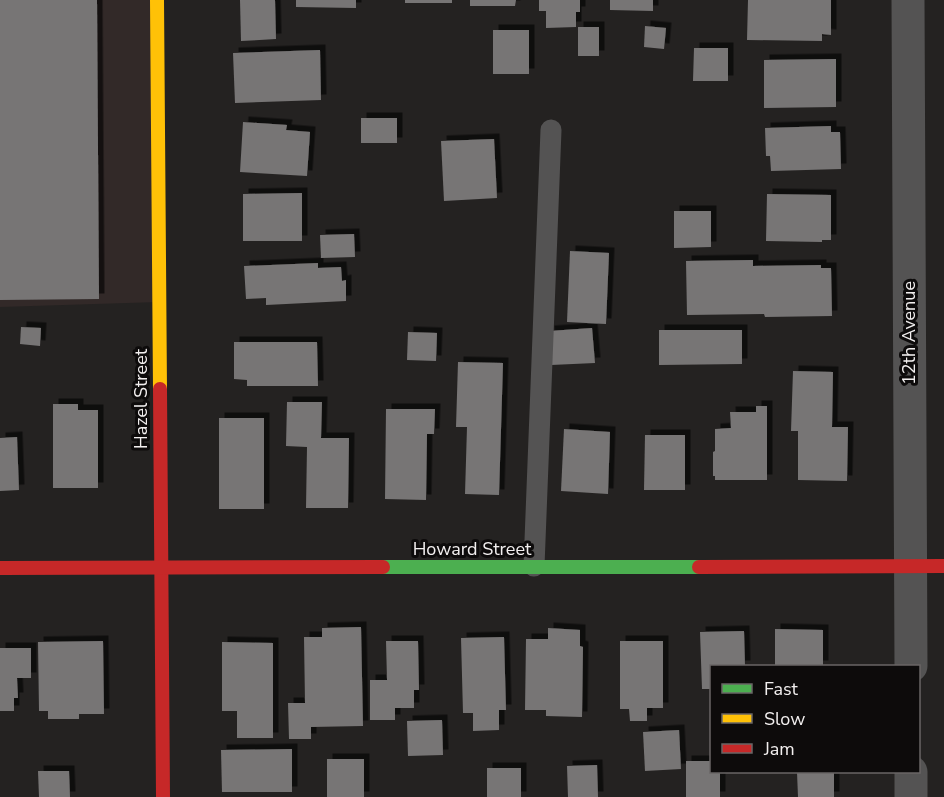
<svg xmlns="http://www.w3.org/2000/svg" width="944" height="797" viewBox="0 0 944 797" font-family="'Nunito Sans',sans-serif">
<style>
.built{fill:#322928}
.building{fill:#777575;filter:url(#shadow)}
.lines{fill:none;stroke-linecap:round;stroke-linejoin:round}
.lane{stroke:#545353;stroke-width:21}
.street{stroke:#545353;stroke-width:33}
.fast{stroke:#4caf50;stroke-width:14}
.slow{stroke:#ffc107;stroke-width:14}
.jam{stroke:#c62828;stroke-width:14}
.labels{text-anchor:middle;dominant-baseline:central;stroke-width:6;stroke-linejoin:round;paint-order:stroke}
.street-label{font-size:18px;fill:#f2efef;stroke:#0d0b0b}
</style>
<defs>
<filter id="shadow"><feDropShadow dx="5.5" dy="-5.5" stdDeviation="0" flood-color="#0009"/></filter>
</defs>
<rect width="100%" height="100%" fill="#242221"/>
<polygon class="built" points="0,0 157,0 159,302 0,307"/>
<g class="building">
<polygon points="0,0 97,0 99,299 0,300"/>
<polygon points="240,0 275,0 276,39 241,41"/>
<polygon points="296,0 356,0 356,8 296,7"/>
<rect x="405" y="0" width="47" height="3"/>
<polygon points="470,0 516,0 515,6 470,6"/>
<polygon points="539,0 580,0 580,12 576,12 576,27 546,28 546,11 539,11"/>
<polygon points="610,0 653,0 653,11 610,10"/>
<polygon points="748,0 831,0 831,35 822,34 822,41 747,40"/>
<polygon points="645,26 666,28 664,49 644,47"/>
<rect x="578" y="27" width="21" height="29"/>
<rect x="493" y="30" width="36" height="44"/>
<polygon points="694,48 728,48 728,81 693,81"/>
<polygon points="320,50 321,100 235,103 233,53"/>
<polygon points="836,59 836,107 764,108 764,60"/>
<rect x="361" y="118" width="36" height="25"/>
<polygon points="243,122 287,125 286,130 310,132 307,176 240,172"/>
<polygon points="831,126 831,132 840,132 841,169 771,171 770,156 766,156 765,128"/>
<polygon points="494,139 497,198 444,201 441,141"/>
<polygon points="302,193 302,241 243,241 243,194"/>
<polygon points="767,194 831,195 831,240 822,240 822,242 766,241"/>
<polygon points="674,211 711,211 711,247 674,248"/>
<polygon points="354,234 355,257 321,258 320,235"/>
<polygon points="570,251 609,253 606,324 567,322"/>
<polygon points="753,260 753,266 821,265 821,268 831,268 832,316 765,317 764,314 687,315 686,261"/>
<polygon points="318,263 318,268 341,267 342,281 346,280 346,301 266,305 266,298 246,299 244,266"/>
<polygon points="21,327 41,328 40,346 20,344"/>
<polygon points="592,328 595,363 551,365 549,331"/>
<polygon points="659,330 742,330 742,364 659,365"/>
<polygon points="408,332 437,333 436,361 407,360"/>
<polygon points="234,342 317,342 318,386 247,386 247,380 234,379"/>
<polygon points="458,362 503,363 499,495 465,494 467,427 456,427"/>
<polygon points="793,371 833,372 832,427 848,427 847,481 798,480 798,431 791,431"/>
<polygon points="287,402 322,402 321,438 349,438 348,508 306,508 307,447 286,446"/>
<polygon points="53,404 78,404 78,410 98,410 98,488 53,488"/>
<polygon points="756,406 767,406 767,480 715,480 715,476 713,476 713,452 715,451 715,429 731,428 730,412 756,412"/>
<polygon points="386,409 435,409 434,434 427,434 426,500 385,499"/>
<rect x="219" y="418" width="45" height="91"/>
<polygon points="564,429 610,432 608,494 561,491"/>
<polygon points="645,435 685,435 685,490 644,490"/>
<polygon points="17,437 19,490 0,491 0,438"/>
<polygon points="361,627 363,726 311,727 311,739 289,739 288,703 305,703 304,637 322,637 322,628"/>
<polygon points="548,628 580,630 580,646 583,647 582,717 546,716 546,710 525,710 526,639 548,639"/>
<polygon points="775,629 823,630 823,666 775,666"/>
<polygon points="744,631 745,666 712,666 712,689 702,689 700,632"/>
<polygon points="504,637 506,710 499,710 499,730 473,731 473,713 463,713 461,638"/>
<polygon points="103,641 104,714 79,714 79,719 48,719 48,711 39,711 38,642"/>
<polygon points="386,641 418,641 419,690 414,690 414,708 395,708 395,720 370,720 370,680 387,680"/>
<polygon points="620,641 663,641 663,708 647,708 647,721 630,721 629,709 620,709"/>
<polygon points="222,642 273,643 273,738 237,738 237,711 222,711"/>
<polygon points="0,648 31,648 31,678 17,678 18,698 14,698 14,711 0,711"/>
<polygon points="442,720 443,755 408,756 407,721"/>
<polygon points="679,730 681,769 645,771 643,732"/>
<polygon points="292,749 292,792 222,792 221,750"/>
<rect x="327" y="759" width="37" height="38"/>
<polygon points="686,761 712,761 712,772 720,772 720,797 686,797"/>
<polygon points="597,765 598,797 568,797 567,766"/>
<rect x="487" y="768" width="34" height="29"/>
<polygon points="38,771 69,771 70,797 39,797"/>
<polygon points="797,772 834,772 834,797 798,797"/>
</g>
<g class="lines">
<polyline class="lane" points="534,566 551,130"/>
<g class="street">
<polyline points="908,0 911,666"/>
<polyline points="911,772 911,797"/>
</g>
<polyline class="fast" points="383,567 699,567"/>
<polyline class="slow" points="157,0 160,389"/>
<g class="jam">
<polyline points="160,389 163,797"/>
<polyline points="699,567 944,566"/>
<polyline points="0,568 383,567"/>
</g>
</g>
<g class="labels">
<g class="street-label">
<text transform="translate(909 333) rotate(-90)">12th Avenue</text>
<text transform="translate(141 399) rotate(-90)">Hazel Street</text>
<text x="472" y="549">Howard Street</text>
</g>
</g>
<rect x="710" y="665" width="210" height="108" fill="#0d0b0b" stroke="#696666" stroke-width="1.5"/>
<rect x="722" y="684" width="30" height="9" fill="#4caf50" stroke="#696666" stroke-width="1.5"/>
<text x="764" y="695" font-size="18" fill="#f2efef">Fast</text>
<rect x="722" y="714" width="30" height="9" fill="#ffc107" stroke="#696666" stroke-width="1.5"/>
<text x="764" y="725" font-size="18" fill="#f2efef">Slow</text>
<rect x="722" y="744" width="30" height="9" fill="#c62828" stroke="#696666" stroke-width="1.5"/>
<text x="764" y="755" font-size="18" fill="#f2efef">Jam</text>
</svg>
